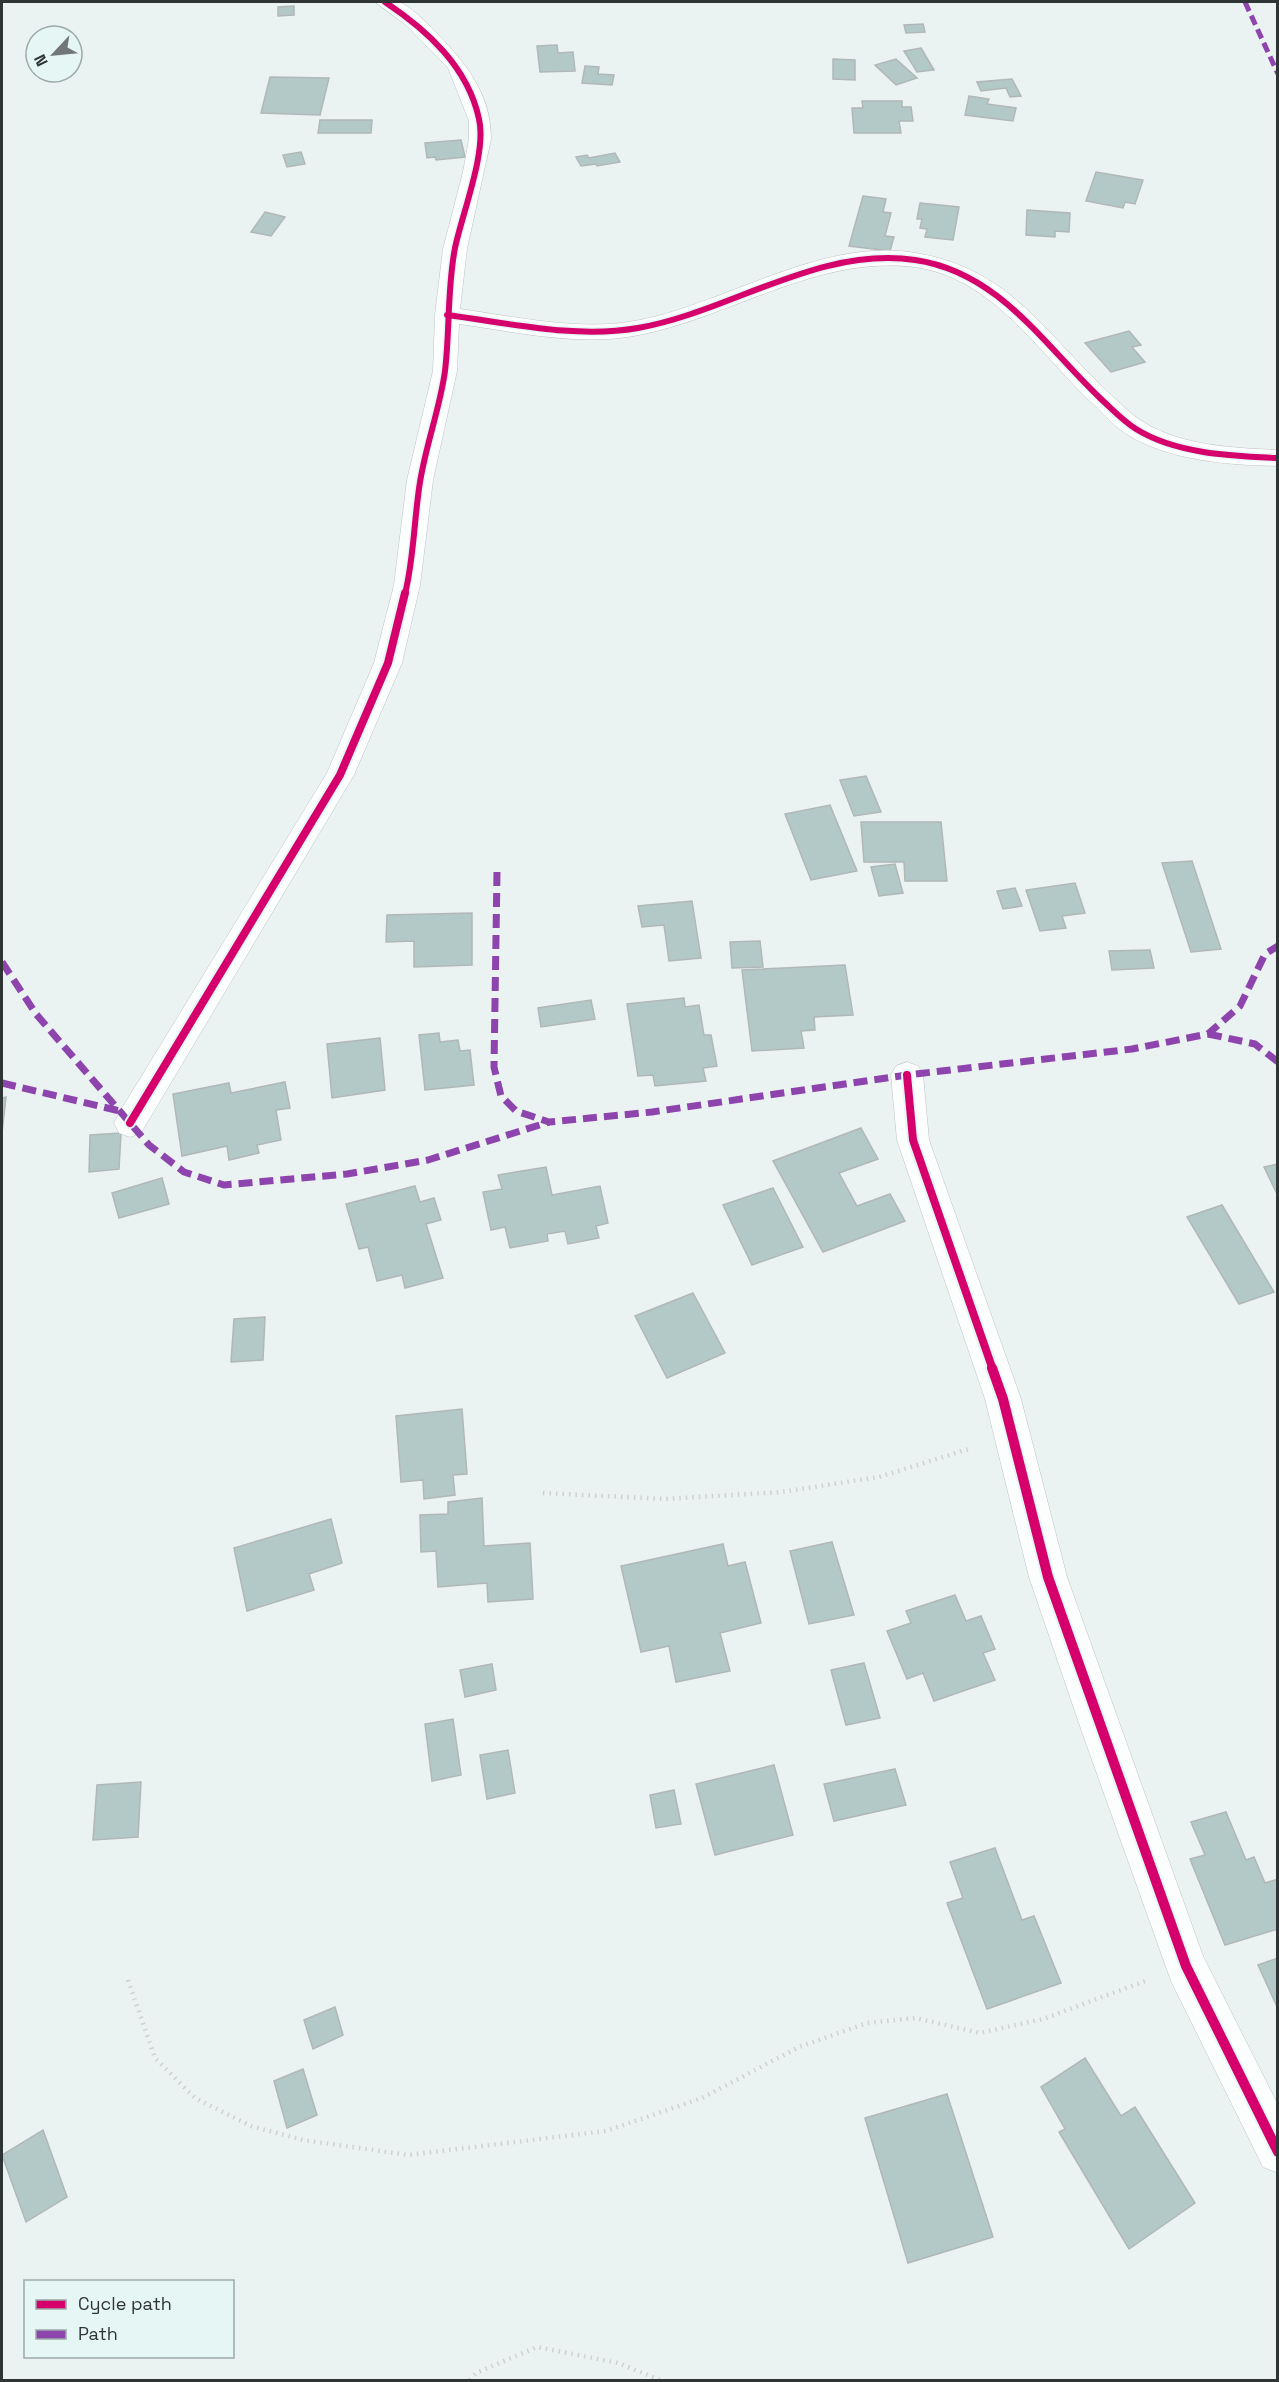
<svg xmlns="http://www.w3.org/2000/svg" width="1279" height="2382" viewBox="0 0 1279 2382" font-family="'Space Grotesk',sans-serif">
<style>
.building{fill:#b3c9c8;stroke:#b1b7b7;stroke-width:1.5}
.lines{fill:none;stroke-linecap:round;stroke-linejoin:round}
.street-casing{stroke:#bec5c4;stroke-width:1}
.path{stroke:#cfd1d1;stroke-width:4.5;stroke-dasharray:1.5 5;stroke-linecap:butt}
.street{fill:#fcfdfd;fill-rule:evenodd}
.quiet-far1{stroke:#8e44ad;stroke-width:5;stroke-dasharray:10 5;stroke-linecap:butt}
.quiet{stroke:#8e44ad;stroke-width:7;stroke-dasharray:14 7;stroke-linecap:butt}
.cycleway-far2-casing{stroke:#e6f6f5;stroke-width:9}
.cycleway-far1-casing{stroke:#e6f6f5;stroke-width:12}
.cycleway-casing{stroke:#e6f6f5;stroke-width:14}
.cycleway-far2{stroke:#d6006c;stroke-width:6}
.cycleway-far1{stroke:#d6006c;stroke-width:8}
.cycleway{stroke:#d6006c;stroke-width:10}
</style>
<rect width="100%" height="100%" fill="#eaf2f2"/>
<g class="building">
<polygon points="294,6 294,15 278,16 278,7"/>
<polygon points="923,24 925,32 906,33 904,25"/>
<polygon points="557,45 558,53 573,52 575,71 540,72 537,46"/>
<polygon points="921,48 934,70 917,72 904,51"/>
<polygon points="833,59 855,60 855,80 833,79"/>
<polygon points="896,59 917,78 896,85 875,65"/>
<polygon points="585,66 599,67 598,74 614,75 612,85 582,83"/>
<polygon points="270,77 329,78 320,115 261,113"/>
<polygon points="1012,79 1021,96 1010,97 1006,88 981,91 977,82"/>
<polygon points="969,96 989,99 987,104 1016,108 1013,121 965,115"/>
<polygon points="862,101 902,101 902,107 911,107 913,121 899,121 901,133 854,133 852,108 863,108"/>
<polygon points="320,120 372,120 371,133 318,133"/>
<polygon points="461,140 465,157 436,160 435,157 427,158 425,143"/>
<polygon points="301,152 305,164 287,167 283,155"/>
<polygon points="615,153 620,162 597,166 596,164 581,166 576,157 587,155 589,158"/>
<polygon points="1096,172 1143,180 1135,204 1125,202 1123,208 1086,201"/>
<polygon points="863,196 886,199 883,212 891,213 885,236 894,237 890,251 849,246"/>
<polygon points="920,203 959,207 953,240 925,237 927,229 920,228 922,219 917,219"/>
<polygon points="1027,210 1070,213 1069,232 1055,231 1055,237 1026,235"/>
<polygon points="265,212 285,217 271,236 251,232"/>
<polygon points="1129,331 1141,345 1132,347 1145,362 1111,372 1085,343"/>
<polygon points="866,776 881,812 854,816 840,780"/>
<polygon points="830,805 857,871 811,880 785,814"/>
<polygon points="861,822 941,822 947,881 905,881 904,862 864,862"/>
<polygon points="1192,861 1221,949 1191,952 1162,863"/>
<polygon points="895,864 903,893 879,896 871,867"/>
<polygon points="1075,883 1085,913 1062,916 1066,928 1040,931 1026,890"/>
<polygon points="1015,888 1022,906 1003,909 997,891"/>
<polygon points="692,901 701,958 669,961 664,925 642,927 638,906"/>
<polygon points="472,913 472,965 414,967 414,941 386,942 387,915"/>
<polygon points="760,941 763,967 732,968 730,942"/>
<polygon points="1150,950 1154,968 1112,970 1109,951"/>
<polygon points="845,965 853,1015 814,1017 815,1030 801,1031 804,1048 752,1051 742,970"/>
<polygon points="684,998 685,1007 699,1005 704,1035 711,1035 717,1066 703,1068 706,1081 655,1086 653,1075 638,1076 627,1004"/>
<polygon points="591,1000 595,1019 541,1027 538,1008"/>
<polygon points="439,1033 440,1042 458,1040 460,1051 470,1050 474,1085 425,1090 419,1035"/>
<polygon points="380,1038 385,1090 332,1098 327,1044"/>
<polygon points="285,1082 290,1108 276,1110 281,1140 257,1145 259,1153 229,1160 227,1146 182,1156 173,1094 229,1083 231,1093"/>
<polygon points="6,1097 2,1133 2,1098"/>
<polygon points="861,1128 878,1159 839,1173 857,1206 890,1194 905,1221 823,1252 773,1161"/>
<polygon points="121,1133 119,1169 89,1172 90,1135"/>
<polygon points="1278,1164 1278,1196 1264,1167"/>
<polygon points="546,1167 552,1195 600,1186 608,1223 596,1226 599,1238 568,1244 565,1231 547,1234 548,1241 510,1248 505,1227 491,1230 483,1192 502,1189 498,1175"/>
<polygon points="162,1178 169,1204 119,1218 112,1193"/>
<polygon points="415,1186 420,1202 434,1198 441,1220 426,1224 443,1278 405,1288 402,1275 377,1281 368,1247 359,1249 346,1204"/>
<polygon points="773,1188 803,1247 752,1265 723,1205"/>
<polygon points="1222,1205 1274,1292 1239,1304 1187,1217"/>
<polygon points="693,1293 725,1353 667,1378 635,1316"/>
<polygon points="265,1317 263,1360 231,1362 234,1319"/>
<polygon points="462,1409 467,1474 453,1475 455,1495 424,1499 423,1480 401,1482 396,1416"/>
<polygon points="482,1498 484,1546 530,1543 533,1599 488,1602 487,1583 438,1587 436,1551 421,1552 420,1515 448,1514 448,1502"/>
<polygon points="331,1519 342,1563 309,1574 314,1590 247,1611 234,1548"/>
<polygon points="832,1542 854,1615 809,1624 790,1551"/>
<polygon points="723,1544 728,1566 745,1562 761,1623 720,1633 730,1671 676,1682 669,1646 641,1652 621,1566"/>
<polygon points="955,1595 966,1621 981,1616 995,1649 983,1653 995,1680 934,1701 923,1673 907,1679 887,1631 911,1623 906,1611"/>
<polygon points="864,1663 880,1718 846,1725 831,1670"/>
<polygon points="492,1664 496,1690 465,1697 460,1670"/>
<polygon points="453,1719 461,1775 432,1781 425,1724"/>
<polygon points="508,1750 515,1793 487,1799 480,1755"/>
<polygon points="774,1765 793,1835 715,1855 696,1784"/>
<polygon points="895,1769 906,1805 834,1821 824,1784"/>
<polygon points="141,1782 138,1837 93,1840 97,1785"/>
<polygon points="674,1790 681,1824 656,1828 650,1795"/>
<polygon points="1226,1812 1246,1860 1254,1857 1265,1883 1278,1879 1278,1929 1225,1945 1190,1859 1205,1855 1191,1822"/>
<polygon points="995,1848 1022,1920 1034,1916 1061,1983 987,2009 947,1903 963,1898 950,1862"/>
<polygon points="1278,1958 1278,2009 1258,1965"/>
<polygon points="335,2007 343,2035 313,2049 304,2020"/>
<polygon points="1085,2058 1121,2116 1135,2107 1195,2203 1129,2249 1059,2132 1065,2129 1041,2087"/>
<polygon points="303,2069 317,2115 287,2128 274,2081"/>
<polygon points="947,2094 993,2237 908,2263 865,2118"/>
<polygon points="43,2130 67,2197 26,2222 2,2155"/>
</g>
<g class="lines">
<g class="street-casing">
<g id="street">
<path d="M375,2C381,1 392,0 398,2C410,5 422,19 431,27C463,60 491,91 491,139L467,249L460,309C518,317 582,332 640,320C729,302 823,237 916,253C1010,269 1043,331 1107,391C1119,402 1131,415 1145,423C1183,446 1234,448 1278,450V466C1229,465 1171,461 1128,435C1115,427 1104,415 1094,405C1040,355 993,277 914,267C818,255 731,317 639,335C580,347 517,332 459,324L457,371L433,480L420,585L402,663L354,775L141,1133L130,1137L119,1133L114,1123L119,1113L327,773L374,663L394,585L407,480L433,371L435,315L443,249L463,172L469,139V121L448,68L406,25Z"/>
<polygon points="907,1062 918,1066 923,1075 929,1140 1021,1399 1067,1577 1203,1956 1278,2105 1278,2173 1263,2167 1171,1981 1082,1732 1029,1577 985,1399 897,1140 891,1075 896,1066"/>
</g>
</g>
<g class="path">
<polyline points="543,1493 665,1499 781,1492 879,1477 972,1448"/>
<polyline points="128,1980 155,2058 195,2098 251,2126 303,2140 408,2155 606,2131 702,2098 799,2047 867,2023 915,2018 980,2033 1043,2019 1145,1981"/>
<polyline points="470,2380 476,2373 537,2347 618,2363 660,2380"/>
</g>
<use href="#street" class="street"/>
<polyline class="quiet-far1" points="1245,2 1278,74"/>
<g class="quiet">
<polyline points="497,872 494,1067 501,1096 516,1111 549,1122 652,1112 907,1075 1132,1049 1208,1034 1240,1006 1265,954 1278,946"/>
<polyline points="2,962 36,1014 149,1145 184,1172 224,1185 347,1174 428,1160 549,1122"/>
<polyline points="1208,1034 1255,1044 1278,1062"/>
<polyline points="2,1083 120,1111"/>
</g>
<g class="cycleway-far2-casing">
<g id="cycleway-far2">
<path d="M385,2C427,30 468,67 479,119C487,152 462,214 455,248C447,289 450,330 445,371C440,408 426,444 420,482C414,519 414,558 405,594"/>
<path d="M447,315C509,323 575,339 638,328C730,312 818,246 915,260C999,272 1044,345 1101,399C1112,409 1123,421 1136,429C1176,454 1232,456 1278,458"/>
</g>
</g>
<g class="cycleway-far1-casing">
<g id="cycleway-far1">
<polyline points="907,1075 913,1140 993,1370"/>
<polyline points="130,1123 340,775 388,663 405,593"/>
</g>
</g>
<g class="cycleway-casing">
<polyline id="cycleway" points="992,1368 1003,1399 1048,1577 1186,1966 1278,2152"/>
</g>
<use href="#cycleway-far2" class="cycleway-far2"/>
<use href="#cycleway-far1" class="cycleway-far1"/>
<use href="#cycleway" class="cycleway"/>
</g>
<rect width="1279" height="2382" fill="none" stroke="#2e3534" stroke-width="6"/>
<rect x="24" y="2280" width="210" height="78" fill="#e6f6f5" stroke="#9ca9a8" stroke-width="1.5"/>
<rect x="36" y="2300" width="30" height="9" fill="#d6006c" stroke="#9ca9a8" stroke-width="1.5"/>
<text x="78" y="2310" font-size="18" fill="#2e3534">Cycle path</text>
<rect x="36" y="2330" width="30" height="9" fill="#8e44ad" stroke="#9ca9a8" stroke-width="1.5"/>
<text x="78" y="2340" font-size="18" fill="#2e3534">Path</text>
<g transform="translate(54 54) rotate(244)"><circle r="28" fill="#e6f6f5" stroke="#9ca9a8" stroke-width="1.5"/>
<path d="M0-4.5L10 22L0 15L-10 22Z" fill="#707776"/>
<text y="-9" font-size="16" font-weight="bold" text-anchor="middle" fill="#2e3534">N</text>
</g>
</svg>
